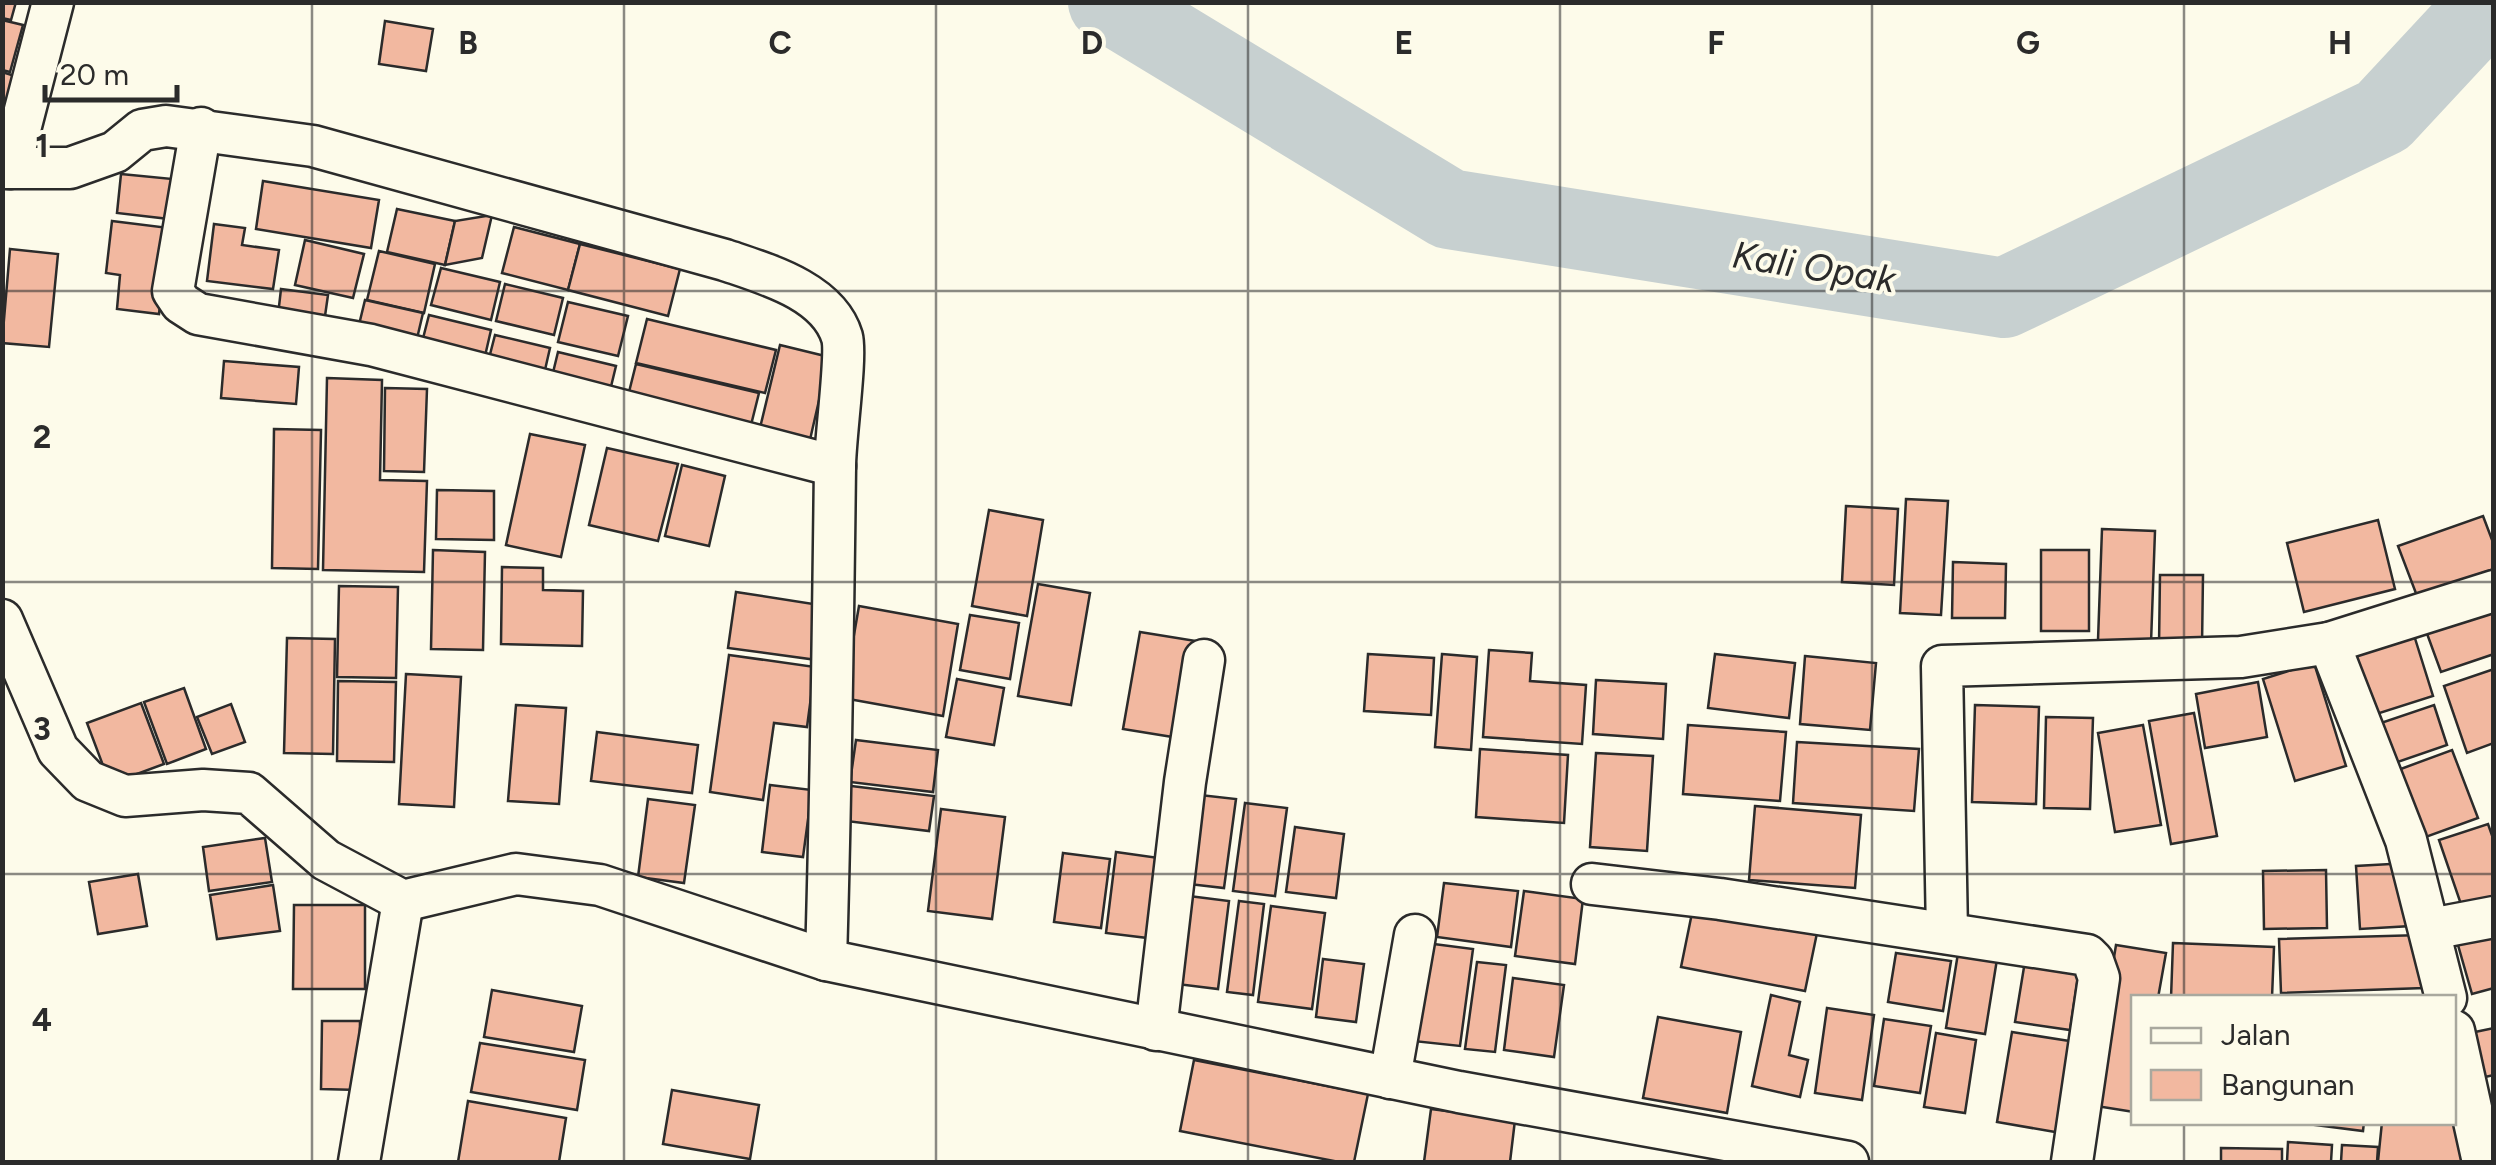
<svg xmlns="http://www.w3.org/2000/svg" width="2496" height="1165" viewBox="0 0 2496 1165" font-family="Figtree,sans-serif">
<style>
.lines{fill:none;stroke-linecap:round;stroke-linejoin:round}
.river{stroke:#c7d0d0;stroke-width:80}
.building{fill:#f2b8a0;stroke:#2b2b2b;stroke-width:2.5}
.street-casing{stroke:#2b2b2b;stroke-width:45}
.street{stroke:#fdfbea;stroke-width:40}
.grid{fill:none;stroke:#2b2b2b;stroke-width:2.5;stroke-opacity:0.55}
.labels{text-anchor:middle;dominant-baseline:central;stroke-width:8;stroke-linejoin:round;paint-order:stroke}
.water-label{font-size:38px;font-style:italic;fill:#2b2b2b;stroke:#fdfbea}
.grid-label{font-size:32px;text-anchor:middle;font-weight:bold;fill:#2b2b2b;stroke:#fdfbea;stroke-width:8;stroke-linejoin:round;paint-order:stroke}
</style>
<rect width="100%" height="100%" fill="#fdfbea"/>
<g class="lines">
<polyline class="river" points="1108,2 1449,209 2004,298 2383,116 2489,2"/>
</g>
<g class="building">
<polygon points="2,2 16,2 11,20 2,18"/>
<polygon points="2,20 23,25 10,72 2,70"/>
<polygon points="385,21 433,29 426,71 379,64"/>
<polygon points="2,72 15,76 2,120"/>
<polygon points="121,174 183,180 178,220 117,213"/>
<polygon points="263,181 379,200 371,248 256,229"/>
<polygon points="397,209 455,221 445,265 387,252"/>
<polygon points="492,215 482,258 445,265 455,221"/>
<polygon points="112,221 169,228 159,314 117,309 120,275 106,273"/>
<polygon points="214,224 245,228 242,245 279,250 273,289 207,281"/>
<polygon points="514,227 580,244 568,290 502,273"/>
<polygon points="305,240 364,254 353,298 295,285"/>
<polygon points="580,244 680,269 668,316 568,290"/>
<polygon points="10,249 58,254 49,347 2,343"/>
<polygon points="379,251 435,264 424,313 367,300"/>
<polygon points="441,268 500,282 491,320 431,305"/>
<polygon points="505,284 563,298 554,335 496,321"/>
<polygon points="281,289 328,295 323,330 277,324"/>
<polygon points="365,300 423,313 415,347 357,333"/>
<polygon points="568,302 628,316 618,356 558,342"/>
<polygon points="429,315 491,330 482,369 419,354"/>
<polygon points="647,319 776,350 765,393 636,363"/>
<polygon points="495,335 550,348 542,383 486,370"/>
<polygon points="780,345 829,357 809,444 759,432"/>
<polygon points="558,352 616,366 607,403 549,389"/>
<polygon points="224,361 299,367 296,404 221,398"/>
<polygon points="636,364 759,393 748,437 625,408"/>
<polygon points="327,378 382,380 380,480 427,481 424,572 323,570"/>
<polygon points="385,388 427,389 424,472 384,471"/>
<polygon points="274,429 321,430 318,569 272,568"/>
<polygon points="530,434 585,445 561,557 506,545"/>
<polygon points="607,448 678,464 658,541 589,525"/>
<polygon points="682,465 725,476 709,546 665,536"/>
<polygon points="437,490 494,491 494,540 436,539"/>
<polygon points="1906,499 1948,501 1941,615 1900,613"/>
<polygon points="1846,506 1898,509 1894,585 1842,582"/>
<polygon points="989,510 1043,520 1027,616 972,606"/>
<polygon points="2483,516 2494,545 2494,569 2417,596 2398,546"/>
<polygon points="2378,520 2395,589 2304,612 2287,543"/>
<polygon points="2102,529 2155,531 2151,643 2098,640"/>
<polygon points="433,550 485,552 483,650 431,649"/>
<rect x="2041" y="550" width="48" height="81"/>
<polygon points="1953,562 2006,564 2005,618 1952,618"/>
<polygon points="502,567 543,568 543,590 583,591 582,646 501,644"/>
<polygon points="2160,575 2203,575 2202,647 2159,646"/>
<polygon points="1038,584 1090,593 1071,705 1018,696"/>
<polygon points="339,586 398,587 396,678 337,677"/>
<polygon points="736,592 826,606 817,660 728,648"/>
<polygon points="2494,595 2494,654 2441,672 2422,620"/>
<polygon points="859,606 958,624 943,716 843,698"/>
<polygon points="970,615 1019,623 1010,679 960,670"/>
<polygon points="1140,632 1202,642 1185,739 1123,729"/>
<polygon points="2413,632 2433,696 2364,718 2344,653"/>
<polygon points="287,638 335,639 333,754 284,753"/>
<polygon points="1489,650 1532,653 1530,681 1586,685 1582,744 1483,737"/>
<polygon points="1368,654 1434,658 1431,715 1364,711"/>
<polygon points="1442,654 1477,657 1471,750 1435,747"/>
<polygon points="1715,654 1795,663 1789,718 1708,708"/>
<polygon points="729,655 815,667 807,727 774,723 763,800 710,792"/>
<polygon points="1805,656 1876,663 1870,730 1800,724"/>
<polygon points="2314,663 2346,766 2295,781 2263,679"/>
<polygon points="2494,669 2494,743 2467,753 2444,686"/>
<polygon points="406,674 461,677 454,807 399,804"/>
<polygon points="957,679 1004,688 994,745 946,737"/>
<polygon points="1596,680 1666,684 1663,739 1593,734"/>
<polygon points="338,681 396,682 394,762 337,761"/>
<polygon points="2258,682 2267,737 2205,748 2196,694"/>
<polygon points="184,688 206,749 167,764 144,702"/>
<polygon points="141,703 164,764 110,784 87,723"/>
<polygon points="231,704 245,742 212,754 197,717"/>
<polygon points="516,705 566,708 559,804 508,801"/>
<polygon points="1975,705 2039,707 2036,804 1972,802"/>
<polygon points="2434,705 2447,745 2383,767 2369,727"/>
<polygon points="2194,713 2217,836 2171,844 2149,721"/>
<polygon points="2046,717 2093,718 2090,809 2044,808"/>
<polygon points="1688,725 1786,732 1780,801 1683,794"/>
<polygon points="2143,725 2161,825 2115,832 2098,733"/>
<polygon points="597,732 698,745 692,793 591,781"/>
<polygon points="856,740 938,750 933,792 850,782"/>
<polygon points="1797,742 1919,749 1914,811 1793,803"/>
<polygon points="1480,749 1568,755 1564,823 1476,817"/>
<polygon points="2452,750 2478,818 2423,838 2398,770"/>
<polygon points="1596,753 1653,756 1647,851 1590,847"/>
<polygon points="770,785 812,790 803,857 762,852"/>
<polygon points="843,785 934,796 929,831 838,820"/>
<polygon points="1191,794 1236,799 1224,888 1180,883"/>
<polygon points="648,799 695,805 684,883 638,877"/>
<polygon points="1245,803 1287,808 1275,896 1233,891"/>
<polygon points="1755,806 1861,815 1855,888 1749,880"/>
<polygon points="941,809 1005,817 992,919 928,911"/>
<polygon points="2488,824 2494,841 2494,907 2465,916 2439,840"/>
<polygon points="1295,827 1344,834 1336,898 1286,892"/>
<polygon points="265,838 272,882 209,891 203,847"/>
<polygon points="1116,852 1166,859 1156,939 1106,933"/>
<polygon points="1063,853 1110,859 1101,928 1054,922"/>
<polygon points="2408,863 2411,926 2360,929 2356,866"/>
<polygon points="2326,870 2327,928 2264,929 2263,871"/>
<polygon points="138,874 147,926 98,934 89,882"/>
<polygon points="1444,883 1518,891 1511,947 1437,937"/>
<polygon points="273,885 280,931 217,939 210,895"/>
<polygon points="1524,891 1583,899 1575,964 1515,956"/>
<polygon points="1189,896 1229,901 1218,989 1177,984"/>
<polygon points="1239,901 1264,904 1253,995 1227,992"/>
<polygon points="294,905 365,905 365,989 293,989"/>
<polygon points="1271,906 1325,913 1312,1009 1258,1002"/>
<polygon points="1693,908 1817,933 1805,991 1681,967"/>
<polygon points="2494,927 2494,988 2472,994 2456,938"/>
<polygon points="2422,935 2424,988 2281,993 2279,939"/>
<polygon points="1426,943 1473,949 1460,1046 1413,1041"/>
<polygon points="2173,943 2274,947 2272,998 2171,998"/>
<polygon points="2116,945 2166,953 2158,998 2134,998 2134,1112 2090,1105"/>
<polygon points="1959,947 1998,953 1985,1034 1946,1028"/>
<polygon points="1896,953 1951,961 1943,1011 1888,1002"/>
<polygon points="2026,955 2080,964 2070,1030 2015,1022"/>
<polygon points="1323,959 1364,964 1356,1022 1316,1017"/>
<polygon points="1477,962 1506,965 1495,1052 1465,1049"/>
<polygon points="1513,978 1564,985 1554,1057 1504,1050"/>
<polygon points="492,990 582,1006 574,1052 484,1037"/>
<polygon points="1771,995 1800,1002 1789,1055 1808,1060 1800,1097 1752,1086"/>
<polygon points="1827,1008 1874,1015 1862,1100 1815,1093"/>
<polygon points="1658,1017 1741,1032 1727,1113 1643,1098"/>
<polygon points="1884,1019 1931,1026 1920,1093 1874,1086"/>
<polygon points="322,1021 360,1021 359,1090 321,1089"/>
<polygon points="2494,1028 2494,1075 2485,1077 2475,1032"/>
<polygon points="2012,1032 2076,1042 2061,1133 1997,1122"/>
<polygon points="1936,1033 1976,1040 1965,1113 1924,1107"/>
<polygon points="480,1043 585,1060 577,1110 471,1092"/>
<polygon points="1194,1060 1368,1094 1354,1162 1339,1162 1180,1131"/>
<polygon points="672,1090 759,1105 750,1159 663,1144"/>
<polygon points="468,1101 566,1118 559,1162 458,1162"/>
<polygon points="1431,1109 1515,1120 1510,1162 1424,1162"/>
<polygon points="2454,1112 2466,1162 2378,1161 2382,1122 2454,1122"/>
<polygon points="2292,1122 2364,1122 2363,1131"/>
<polygon points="2288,1142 2332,1145 2331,1162 2287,1162"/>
<polygon points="2342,1145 2378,1147 2377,1162 2341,1162"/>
<polygon points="2221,1148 2282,1149 2282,1162 2221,1162"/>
</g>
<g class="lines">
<g class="street-casing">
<g id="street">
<polyline points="201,128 173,291 181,303 198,314 371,345 835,466"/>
<path d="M2,168H70L115,152L142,130L166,126L313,146L725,260C766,274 828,291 842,337C847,355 835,439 835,466C833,631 831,795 826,960"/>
<polyline points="10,168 53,2"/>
<polyline points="2,620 58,750 88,781 125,796 203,790 249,793 326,860 403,901 516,874 600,885 826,960 1459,1092 1848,1162"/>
<polyline points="2329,643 2494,591"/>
<polyline points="1592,884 1720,899 2087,955 2093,961 2099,978 2072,1162"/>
<polyline points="2431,929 2494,917"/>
<polyline points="1947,933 1942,666 2241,657 2329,643 2406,840 2446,998"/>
<polyline points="1156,1030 1185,782 1204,660"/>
<polyline points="2454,1031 2483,1162"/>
<polyline points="1390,1078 1415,935"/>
<polyline points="359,1162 403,901"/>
</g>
</g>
<use href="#street" class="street"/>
</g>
<path class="grid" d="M312,2V1162M624,2V1162M936,2V1162M1248,2V1162M1560,2V1162M1872,2V1162M2184,2V998M2,291H2494M2,582H2494M2,874H2494M2184,1122V1162"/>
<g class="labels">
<g class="water-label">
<text transform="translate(1814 267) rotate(9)">Kali Opak</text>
</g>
</g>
<g class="grid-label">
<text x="468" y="54">B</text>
<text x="780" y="54">C</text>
<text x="1092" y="54">D</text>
<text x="1404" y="54">E</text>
<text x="1716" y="54">F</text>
<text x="2028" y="54">G</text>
<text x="2340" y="54">H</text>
<text x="42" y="157">1</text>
<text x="42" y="448">2</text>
<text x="42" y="740">3</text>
<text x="42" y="1031">4</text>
</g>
<rect width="2496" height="1165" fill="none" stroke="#2b2b2b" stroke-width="10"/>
<rect x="2131" y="995" width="325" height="130" fill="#fdfbea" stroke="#a9a89e" stroke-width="2.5"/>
<rect x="2151" y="1028" width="50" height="15" fill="#fdfbea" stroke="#a9a89e" stroke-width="2.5"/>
<text x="2221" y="1045" font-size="30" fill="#2b2b2b">Jalan</text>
<rect x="2151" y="1070" width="50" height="30" fill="#f2b8a0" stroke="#a9a89e" stroke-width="2.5"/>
<text x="2221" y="1095" font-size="30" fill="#2b2b2b">Bangunan</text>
<path d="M45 85v15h132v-15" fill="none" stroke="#2b2b2b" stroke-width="5"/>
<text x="60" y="85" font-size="30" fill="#2b2b2b" stroke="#fdfbea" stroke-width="8" paint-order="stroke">20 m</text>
</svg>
